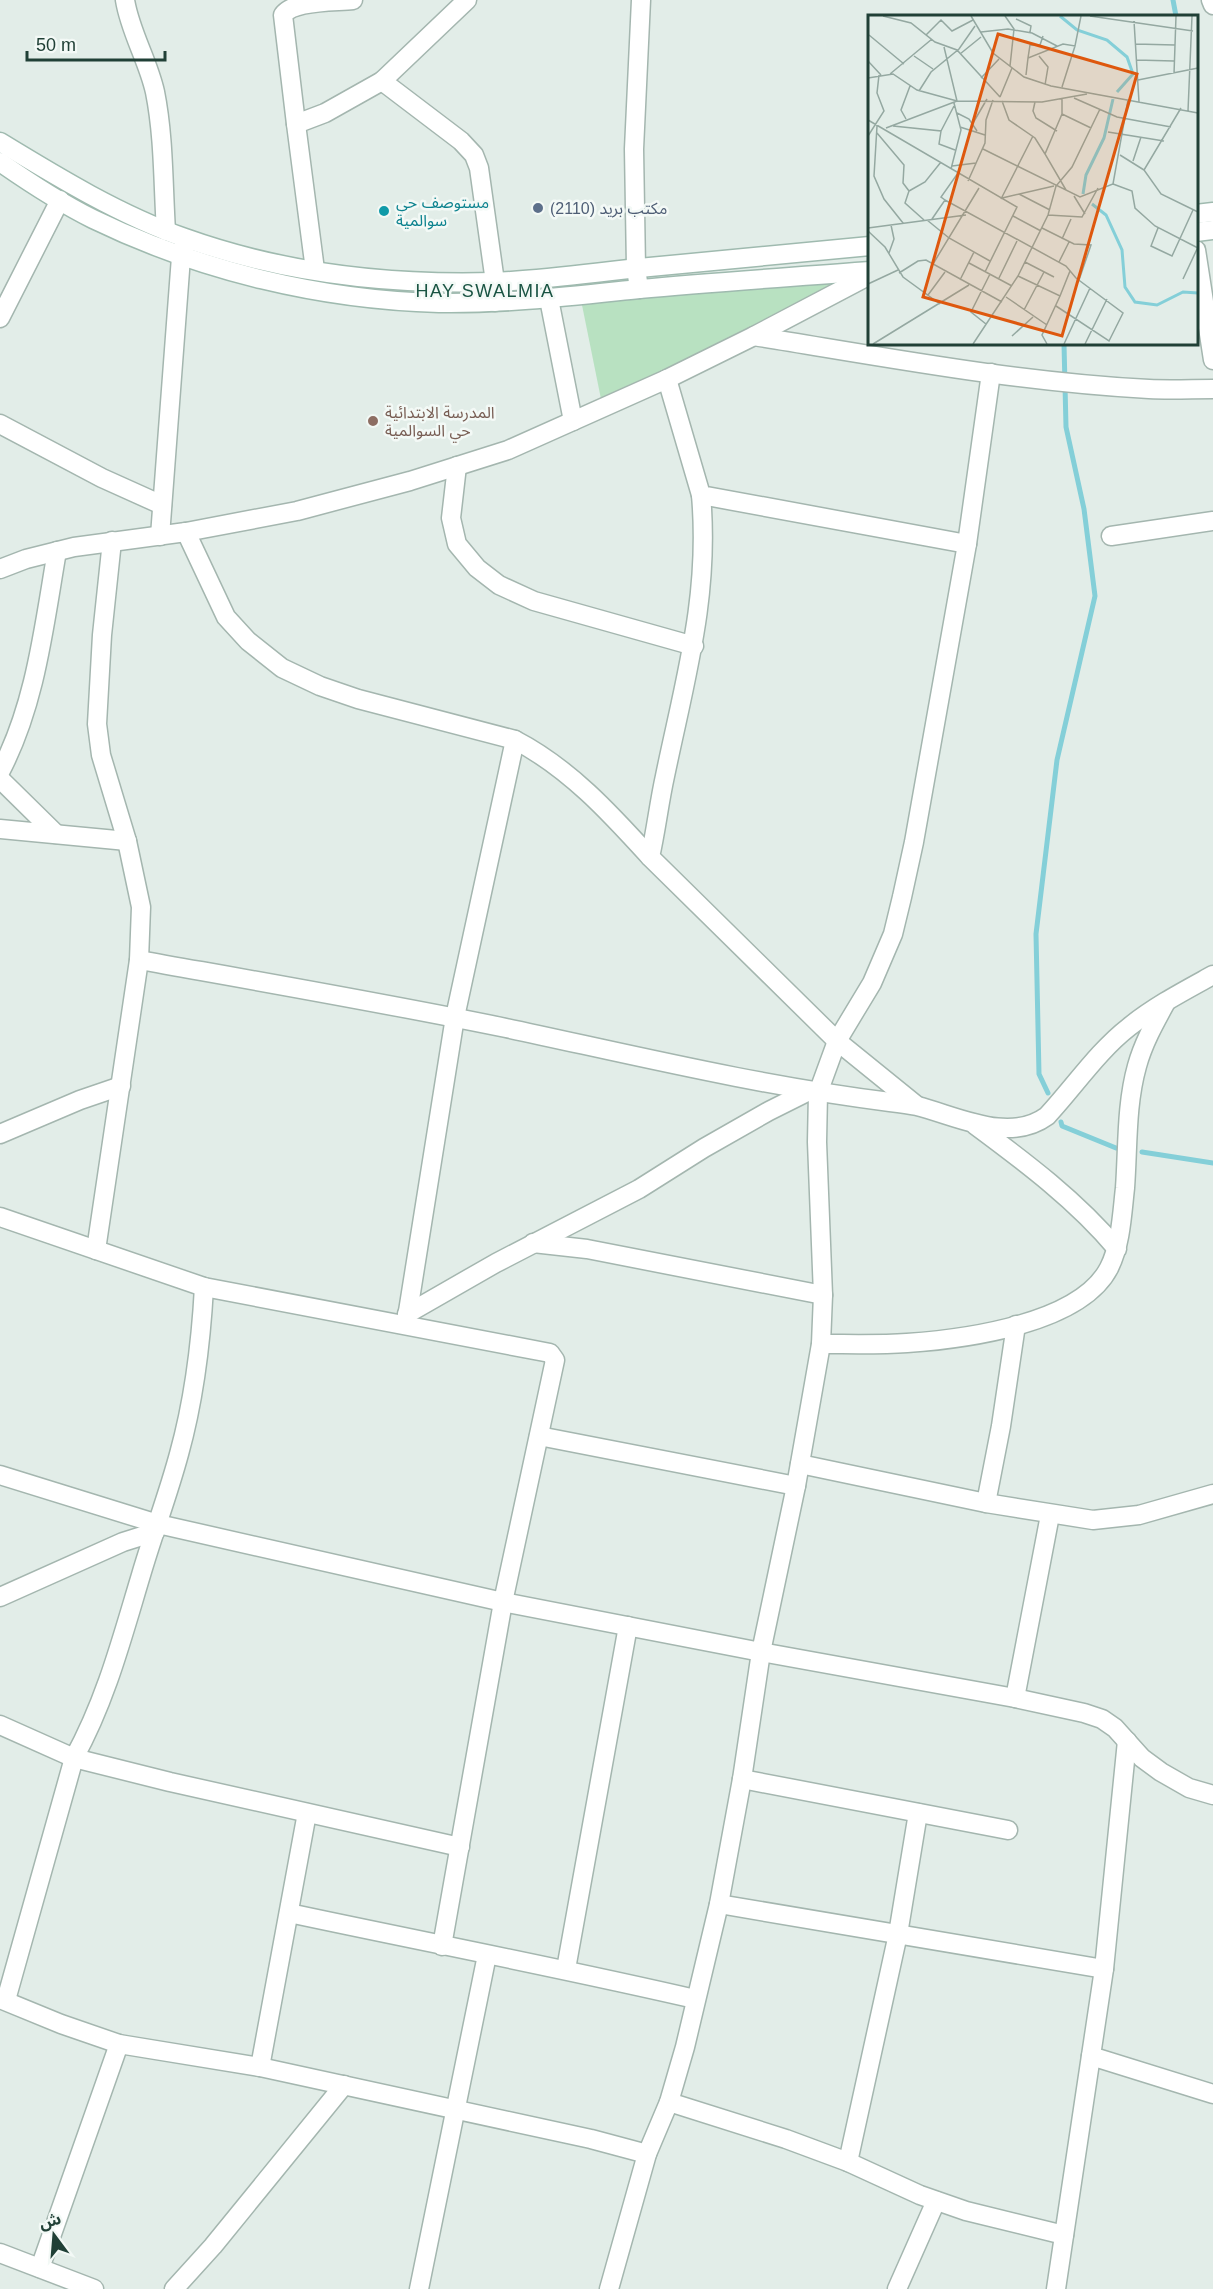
<svg xmlns="http://www.w3.org/2000/svg" width="1213" height="2289" viewBox="0 0 1213 2289" font-family="Helvetica,'Noto Sans Arabic',sans-serif">
<style>
.green{fill:#b8e1c1}
.lines{fill:none;stroke-linecap:round;stroke-linejoin:round}
.stream{stroke:#84cfd8;stroke-width:5}
.minor-casing{stroke:#a4b6af;stroke-width:21}
.secondary-casing{stroke:#9fbaaf;stroke-width:21}
.minor{stroke:#fff;stroke-width:18}
.secondary{stroke:#fff;stroke-width:18}
.service-dot{fill:#5c6f8a;stroke:#f3f9f6;stroke-width:2}
.culture-dot{fill:#0f9aa8;stroke:#f3f9f6;stroke-width:2}
.education-dot{fill:#8d6e63;stroke:#f3f9f6;stroke-width:2}
.labels{text-anchor:middle;dominant-baseline:central;stroke-width:5;stroke-linejoin:round;paint-order:stroke}
.culture-label{font-size:16px;fill:#0d838f;stroke:#f3f9f6;text-anchor:start}
.service-label{font-size:16px;fill:#4e5e75;stroke:#f3f9f6;text-anchor:start}
.education-label{font-size:16px;fill:#785e54;stroke:#f3f9f6;text-anchor:start}
.neighbourhood-label{font-size:18px;letter-spacing:1.5px;fill:#1a5443;stroke:#f3f9f6}
.inset-river{fill:none;stroke:#84cfd8;stroke-width:3}
.inset-road{fill:none;stroke:#94a8a1;stroke-width:1.5}
.view{fill:#de580e;fill-opacity:0.15;stroke:#de580e;stroke-width:3}
.inset-edge{fill:none;stroke:#204036;stroke-width:3}
</style>
<rect width="100%" height="100%" fill="#e2ede8"/>
<polygon class="green" points="846,277 602,404 582,305"/>
<g class="lines">
<g class="stream">
<polyline points="1173,0 1176,16"/>
<polyline points="1048,1093 1039,1074 1036,934 1057,760 1095,596 1084,509 1066,427 1064,344"/>
<polyline points="1061,1122 1062,1126 1116,1148"/>
<polyline points="1142,1152 1213,1163"/>
</g>
<g class="minor-casing">
<g id="minor">
<path d="M125,0C130,32 148,60 155,92C164,137 163,185 166,231"/>
<polyline points="1211,0 1213,5"/>
<polyline points="382,81 461,141 474,155 479,168 495,282 495,302"/>
<path d="M296,124L283,15C293,0 335,2 353,0"/>
<polyline points="1196,250 1213,360"/>
<polyline points="315,270 296,124 325,113 382,81 467,0"/>
<polyline points="639,289 636,268 634,149 641,0"/>
<polyline points="549,299 573,421"/>
<polyline points="0,318 60,200"/>
<path d="M754,336C885,357 1016,382 1149,389C1170,390 1192,389 1213,389"/>
<polyline points="667,379 701,495 967,544"/>
<polyline points="0,424 102,478 162,505"/>
<polyline points="457,466 451,518 457,544 477,568 499,585 534,601 694,646"/>
<path d="M701,495C710,596 685,679 665,776C659,803 656,831 650,857L837,1041L916,1105"/>
<path d="M186,532L226,617L248,641L282,668L320,686L358,699L515,740C569,768 610,813 650,857"/>
<polyline points="160,536 181,257 185,241"/>
<polyline points="1111,536 1213,521"/>
<polyline points="0,569 26,559 74,547 186,532 297,511 410,481 508,450 667,379 754,336 870,275"/>
<path d="M0,772C36,704 44,625 57,551"/>
<polyline points="0,779 56,834"/>
<polyline points="0,829 127,841"/>
<path d="M139,960C262,982 384,1003 506,1028C633,1055 760,1086 890,1102C899,1103 908,1104 917,1106C957,1116 1009,1144 1047,1116C1074,1087 1098,1051 1129,1027C1155,1006 1184,991 1213,975"/>
<path d="M975,1125C1025,1162 1077,1201 1117,1249"/>
<polyline points="0,1134 80,1100 121,1086"/>
<polyline points="0,1217 204,1287 550,1353 555,1360 503,1602 442,1946"/>
<polyline points="533,1243 587,1249 823,1295"/>
<polyline points="96,1250 139,960 141,907 127,841 101,755 97,724 102,635 112,541"/>
<polyline points="407,1314 496,1263 639,1189 704,1148 769,1111 809,1091"/>
<polyline points="406,1324 455,1017 515,740"/>
<path d="M821,1344C849,1344 879,1345 907,1343C965,1339 1080,1324 1109,1268C1121,1244 1122,1214 1125,1188C1128,1147 1126,1105 1137,1066C1143,1044 1154,1024 1165,1004"/>
<polyline points="539,1436 796,1486"/>
<polyline points="800,1464 986,1503 1093,1520 1139,1515 1213,1494"/>
<polyline points="0,1475 158,1524 503,1602 761,1652 1015,1698 1084,1713 1102,1719 1115,1728 1142,1758 1161,1772 1189,1788 1213,1795"/>
<polyline points="986,1503 1001,1426 1016,1325"/>
<polyline points="0,1597 123,1542 155,1532"/>
<polyline points="1015,1698 1050,1515"/>
<polyline points="0,1725 74,1758 170,1782 460,1847"/>
<polyline points="742,1779 1008,1830"/>
<polyline points="719,1904 1104,1969 1127,1741"/>
<path d="M289,1913C425,1942 561,1968 695,1999"/>
<polyline points="566,1969 628,1626"/>
<polyline points="0,1999 61,2024 119,2044 260,2067 591,2139 647,2154"/>
<path d="M6,2000L74,1758C106,1700 122,1638 141,1575C153,1534 168,1495 179,1454C194,1400 201,1343 204,1287"/>
<polyline points="1091,2056 1213,2094"/>
<polyline points="260,2067 307,1813"/>
<polyline points="669,2102 786,2139 848,2162 920,2195 966,2211 1064,2235"/>
<polyline points="848,2162 898,1934 918,1813"/>
<polyline points="0,2253 94,2289"/>
<polyline points="40,2268 119,2044"/>
<polyline points="174,2289 213,2246 344,2085"/>
<polyline points="419,2289 487,1955"/>
<polyline points="609,2289 647,2154 669,2102 685,2047 719,1904 742,1779 761,1652 796,1486 821,1344 823,1295 817,1142 818,1093 837,1041 872,983 893,934 902,897 914,842 967,544 991,373"/>
<polyline points="897,2289 936,2201"/>
<polyline points="1056,2289 1104,1969"/>
</g>
</g>
<g class="secondary-casing">
<g id="secondary">
<path d="M0,142C59,178 120,215 185,238C283,273 391,285 494,282C542,280 591,273 639,268C716,261 793,254 870,246"/>
<path d="M0,162C30,183 61,203 93,219C200,271 321,300 439,303C506,304 572,296 639,289C715,282 793,277 870,271"/>
<polyline points="1196,214 1213,212"/>
<polyline points="1196,232 1213,230"/>
</g>
</g>
<use href="#minor" class="minor"/>
<use href="#secondary" class="secondary"/>
</g>
<circle class="service-dot" cx="538" cy="208" r="6"/>
<circle class="culture-dot" cx="384" cy="211" r="6"/>
<circle class="education-dot" cx="373" cy="421" r="6"/>
<g class="labels">
<g class="culture-label">
<text x="396" y="202">مستوصف حي<tspan x="396" dy="18">سوالمية</tspan></text>
</g>
<g class="service-label">
<text x="550" y="208">مكتب بريد (2110)</text>
</g>
<g class="education-label">
<text x="385" y="412">المدرسة الابتدائية<tspan x="385" dy="18">حي السوالمية</tspan></text>
</g>
<g class="neighbourhood-label">
<text x="485" y="291">HAY SWALMIA</text>
</g>
</g>
<g transform="translate(868 15)">
<rect width="330" height="330" fill="#e2ede8"/>
<path class="inset-river" d="M192,1L209,15L239,25L259,42L265,59L249,77M215,179L218,160L236,123L245,84M224,189L238,200L254,235L257,272L267,287L289,290L315,277L330,278"/>
<path class="inset-road" d="M15,1L43,8L67,27L89,35L132,82M103,1L125,38L156,62L183,71L330,98M137,1L146,14L142,51M222,1L325,16M148,4L163,11L162,17M266,6L271,87M113,17L140,14L164,18L189,31M1,20L36,49M58,20L73,5L84,16L105,5M267,29L307,30M92,39L113,22M46,41L65,54M171,41L180,52L177,70M160,43L162,30H172L175,21M268,45L306,46M0,46L13,60M22,59L64,24M306,59L308,1M158,60L160,43L195,29L207,31L213,1M0,63L25,59L49,75L89,86L174,87L219,79M113,63L131,44M270,65L330,53M194,72L207,31M51,76L63,57L91,34L107,11M132,82L144,53M206,83L249,102L303,112M194,84V99L223,113M134,86L141,105L167,123L177,139M167,87L165,96L168,103L189,116M313,93L276,155L293,179L330,197M320,96L324,1M89,98L101,104L109,116M194,99L177,139L198,175M38,104L33,95L42,71M0,105L149,192L117,257M105,108L119,84M9,111L6,161L16,184L35,208M25,111L73,116L71,129L87,135M92,112L117,120M18,113L89,86L76,32M73,116L86,91M240,117L296,126M9,118L36,150L35,168L41,176L37,188L56,205M0,121L16,96L9,78L11,60M115,134L212,182L245,169L260,85M252,140L276,155M265,146L273,122M84,151L108,148M83,154L93,115L86,88M100,166L117,128L118,105L125,85M245,169L264,176L267,193L287,211L330,233M41,176L57,167L73,147M151,179L182,195M206,181L217,199M134,183L186,171M133,184L165,121M77,185L73,182L90,158M180,200L214,202L230,173M145,201L173,216M64,204L77,185L198,251L208,263L255,298L241,326L188,291M59,205L81,223L122,246M0,213L98,200M174,213L206,229L223,230L211,265M290,213L283,231L304,241L325,195M0,216L17,232L35,262L72,289M194,224L203,204M21,238L26,224L23,210M157,247L186,262M191,247L201,227M101,248L144,271M65,249L111,173M31,258L50,246L58,245L134,287M150,261L192,281L202,256M131,263L149,226M315,264L330,232M92,265L106,237M0,269L30,255M60,280L77,257M138,282L179,310M156,295L176,257M118,309L103,297L122,259M144,321L165,302M5,329L101,270M105,329L150,261L180,200L188,171L204,152L232,94M179,329L174,320L192,281M196,329L222,273M217,329L239,284"/>
<path class="view" d="M130,19L269,59L194,321L55,282Z"/>
<rect width="330" height="330" class="inset-edge"/>
</g>
<g transform="translate(54 2235) rotate(344)" stroke="#f3f9f6" stroke-width="4.5" paint-order="stroke">
<path d="M0-4.5L10 22L0 15L-10 22Z" fill="#204036"/>
<text y="-9" font-size="16" font-weight="bold" text-anchor="middle" fill="#204036">ش</text>
</g>
<path d="M27 51v9h138v-9" fill="none" stroke="#204036" stroke-width="3"/>
<text x="36" y="51" font-size="18" fill="#204036" stroke="#f3f9f6" stroke-width="4.5" paint-order="stroke">50 m</text>
</svg>
